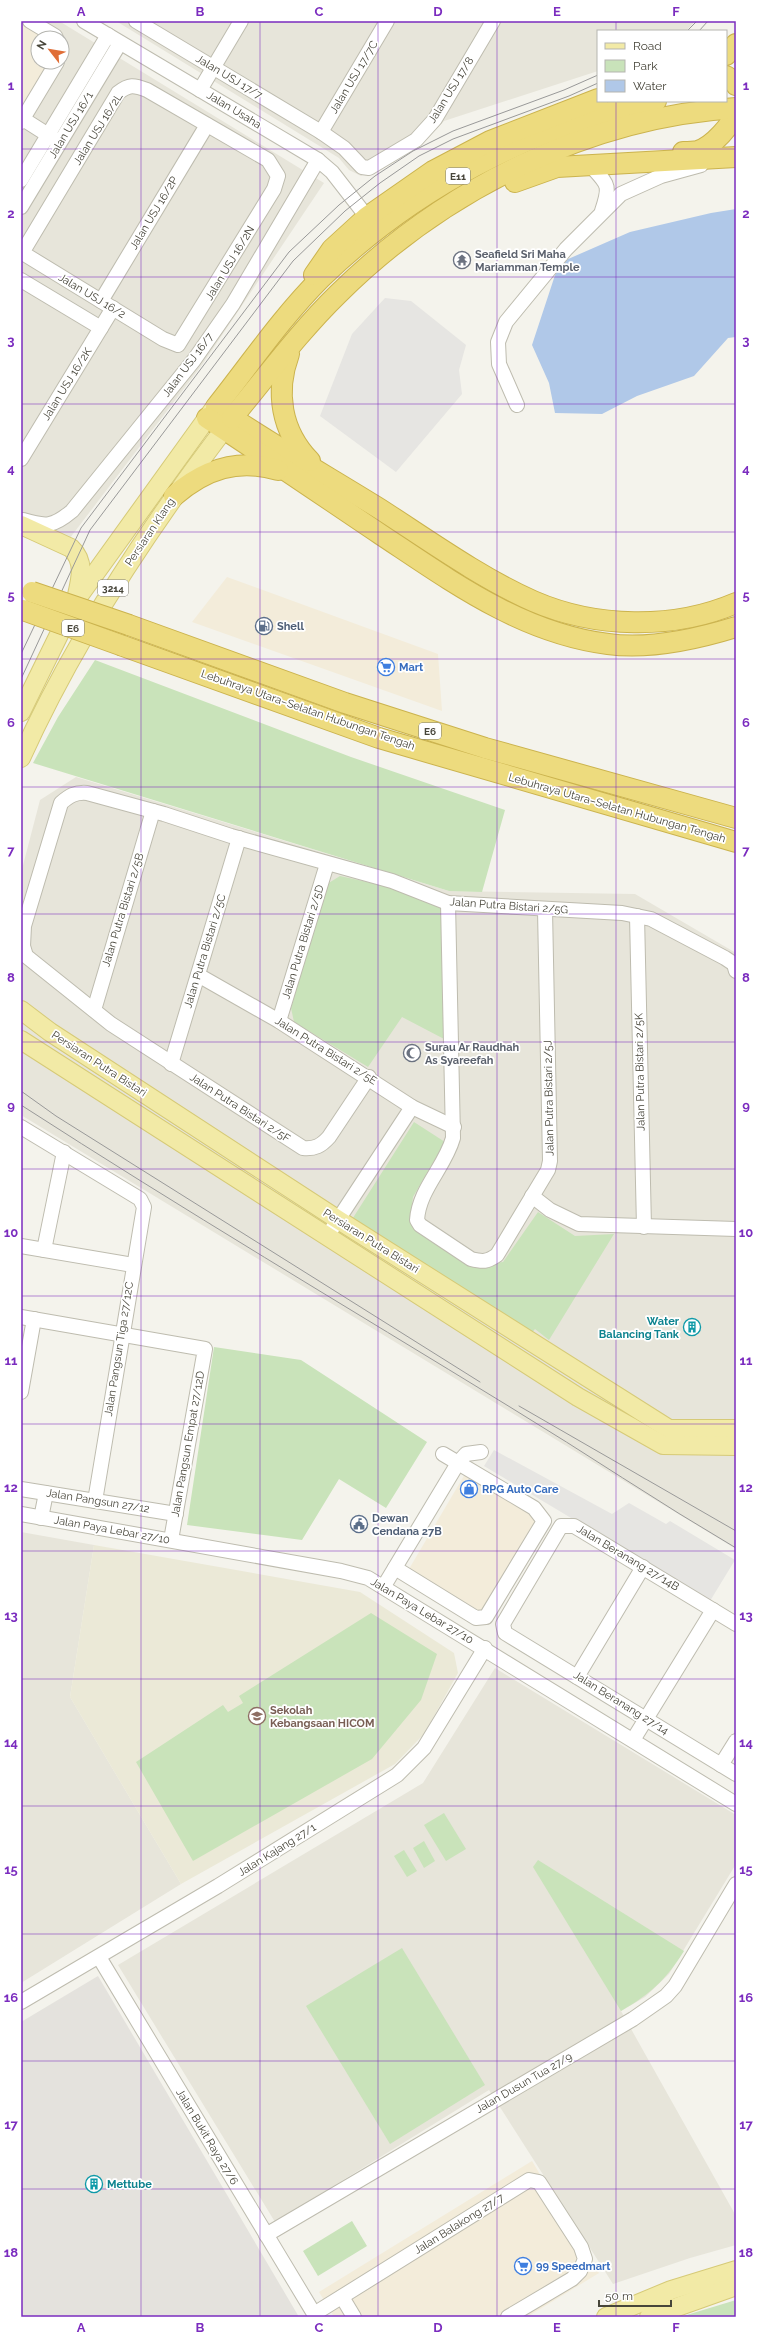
<svg xmlns="http://www.w3.org/2000/svg" width="757" height="2338" viewBox="0 0 757 2338" font-family="Raleway,sans-serif">
<style>
.residential{fill:#e7e5da;fill-rule:evenodd}
.commercial{fill:#f3ecda}
.industrial{fill:#e4e2dd}
.education{fill:#ebe9d7}
.green{fill:#c9e3ba}
.parking{fill:#e6e5e2}
.water{fill:#b0c8e8}
.lines{fill:none;stroke-linecap:round;stroke-linejoin:round}
.minor-casing{stroke:#bebcaf;stroke-width:16}
.major-casing{stroke:#d6ca77;stroke-width:20}
.highway-casing{stroke:#cbb34e;stroke-width:22}
.minor{stroke:#fff;stroke-width:14}
.major{stroke:#f2eaa6;stroke-width:18}
.highway{stroke:#eddb7e;stroke-width:20}
.tram{stroke:#999;stroke-width:1}
.highway-bridge-casing{stroke:#cbb34e;stroke-width:22;stroke-linecap:butt}
.highway-bridge{stroke:#eddb7e;stroke-width:20}
.grid{fill:none;stroke:#7b2cbf;stroke-width:1;stroke-opacity:0.55}
.labels{text-anchor:middle;dominant-baseline:central;stroke-width:3.5;stroke-linejoin:round;paint-order:stroke}
.shield{fill:#fff;stroke:#7e7d75;stroke-width:1}
.shield-label{font-size:10px;font-weight:bold;fill:#47453a}
.street-label{font-size:11px;fill:#47453a;stroke:#fff}
.worship-label{font-size:11px;font-weight:bold;fill:#5b616d;stroke:#fff;text-anchor:start}
.service-label{font-size:11px;font-weight:bold;fill:#4e5e75;stroke:#fff;text-anchor:start}
.shop-label{font-size:11px;font-weight:bold;fill:#366cbe;stroke:#fff;text-anchor:start}
.culture-label{font-size:11px;font-weight:bold;fill:#0d838f;stroke:#fff;text-anchor:end}
.education-label{font-size:11px;font-weight:bold;fill:#785e54;stroke:#fff;text-anchor:start}
.neatline{fill:none;stroke:#7b2cbf;stroke-width:1.5}
.grid-label{font-size:13px;text-anchor:middle;font-weight:bold;fill:#7b2cbf}
</style>
<rect width="100%" height="100%" fill="#f4f3ec"/>
<g class="residential">
<path d="M21,21H59L324,183L202,365L60,551L21,536ZM38,38H62V62H38Z"/>
<polygon points="116,21 695,21 686,31 598,31 598,71 444,121 426,140 361,176 349,170 339,158"/>
<polygon points="76,777 449,891 635,894 736,953 736,1549 21,1115 21,873 40,800"/>
<polygon points="21,1532 94,1545 70,1697 181,1884 21,1983"/>
<polygon points="495,1668 736,1815 736,1864 669,1974 645,1997 621,2011 736,2216 736,2245 690,2258 613,2284 489,2090 275,2222 118,1965 423,1783"/>
</g>
<g class="commercial">
<polygon points="21,21 51,37 38,38 38,62 53,62 21,115"/>
<polygon points="227,577 438,654 442,711 192,622"/>
<polygon points="465,1474 539,1519 483,1613 409,1569"/>
<polygon points="532,2161 599,2273 527,2317 334,2317 319,2292"/>
</g>
<polygon class="industrial" points="98,1976 299,2317 21,2317 21,2022"/>
<polygon class="education" points="94,1545 360,1592 454,1653 458,1673 424,1734 395,1764 181,1884 70,1697"/>
<g class="green">
<polygon points="95,660 351,757 505,810 482,892 449,891 33,763 58,717"/>
<polygon points="340,876 390,887 443,906 446,1040 402,1017 368,1067 294,1022 291,1008 327,884"/>
<polygon points="414,1122 445,1142 413,1197 410,1221 473,1266 503,1262 538,1212 575,1236 614,1234 549,1340 535,1329 530,1335 351,1221"/>
<polygon points="214,1347 301,1360 427,1442 386,1508 339,1479 302,1540 187,1525"/>
<polygon points="371,1613 437,1654 421,1700 372,1759 193,1861 136,1762 223,1705 228,1712 243,1703 239,1696"/>
<polygon points="444,1813 466,1849 446,1861 424,1825"/>
<polygon points="424,1841 435,1861 424,1868 413,1848"/>
<polygon points="404,1850 417,1871 407,1877 394,1856"/>
<path d="M538,1860L684,1951C666,1980 650,1994 621,2011L533,1867Z"/>
<polygon points="402,1948 485,2085 390,2144 306,2006"/>
<polygon points="352,2221 367,2246 318,2276 303,2251"/>
<polygon points="736,2300 736,2317 680,2317"/>
</g>
<g class="parking">
<polygon points="385,298 411,301 466,345 459,370 462,394 396,472 320,416 352,334"/>
<polygon points="494,1450 612,1514 629,1503 666,1524 670,1521 735,1560 710,1601 484,1466"/>
</g>
<polygon class="water" points="736,209 736,337 728,338 694,376 637,396 602,414 555,413 549,383 532,345 559,263 630,232 711,213"/>
<g class="lines">
<g class="minor-casing">
<g id="minor">
<polyline points="30,21 55,36 56,38"/>
<polyline points="84,21 318,160 332,172 367,217"/>
<polyline points="136,21 321,132 344,148 362,167 369,168 416,140 435,119 493,21"/>
<polyline points="200,90 241,21"/>
<polyline points="23,119 56,140"/>
<polyline points="21,122 57,62"/>
<polyline points="321,132 387,21"/>
<path d="M590,165C608,185 611,184 602,211"/>
<polyline points="21,180 108,35"/>
<polyline points="21,207 120,43"/>
<path d="M21,252L163,339L178,345L274,189L278,176L268,160L147,90C134,85 129,84 118,93L22,253"/>
<polyline points="21,280 101,328"/>
<polyline points="101,301 207,125"/>
<polyline points="517,405 499,364 498,342 506,322 566,249 621,194 661,176 701,165"/>
<polyline points="21,459 113,308"/>
<path d="M23,520C46,527 53,527 72,511L194,360L233,304L318,160"/>
<path d="M448,903L453,1138C445,1167 419,1189 417,1220L420,1225L471,1259C483,1262 487,1262 497,1255L548,1170L550,1161L545,910"/>
<polyline points="637,916 644,1227"/>
<polyline points="198,975 279,1021 412,1107 454,1127"/>
<polyline points="94,1010 153,811"/>
<polyline points="279,1021 327,864"/>
<polyline points="171,1064 239,838"/>
<path d="M369,1077L329,1137C321,1146 315,1149 303,1148L111,1024L26,956L23,946L24,926L61,803C69,796 75,792 87,793L164,814L231,836L392,881L448,903L622,913L651,919L725,958L734,964L736,971"/>
<polyline points="21,1127 140,1199 144,1207 95,1501"/>
<polyline points="532,1196 550,1210 579,1224 736,1229"/>
<polyline points="328,1235 412,1107"/>
<polyline points="21,1246 133,1265"/>
<polyline points="44,1250 64,1152"/>
<polyline points="21,1317 205,1349 171,1540"/>
<polyline points="21,1392 34,1319"/>
<polyline points="21,1489 176,1514"/>
<polyline points="21,1514 341,1571 368,1578 736,1804"/>
<polyline points="41,1518 46,1493"/>
<polyline points="395,1568 476,1618 486,1617 544,1521 534,1508 443,1454"/>
<polyline points="384,1586 458,1463 466,1454 481,1452"/>
<polyline points="736,1624 574,1526 561,1526 503,1624 505,1633 736,1774"/>
<polyline points="577,1677 643,1567"/>
<polyline points="633,1740 713,1610"/>
<polyline points="721,1765 736,1741"/>
<polyline points="99,1957 316,2317"/>
<polyline points="21,2002 218,1886 397,1775 424,1748 485,1648"/>
<polyline points="266,2235 633,2019 666,1996 675,1986 736,1884"/>
<polyline points="342,2297 354,2317"/>
<polyline points="314,2314 529,2180 539,2182 581,2247 585,2259 580,2271 572,2279 508,2317"/>
</g>
</g>
<g class="major-casing">
<g id="major">
<path d="M21,525L71,548C85,561 81,578 77,595"/>
<polyline points="21,712 76,600 215,407"/>
<path d="M21,758C76,636 151,524 232,419"/>
<polyline points="21,1010 50,1032 337,1219 669,1429 736,1429"/>
<polyline points="21,1040 578,1397 663,1445 736,1446"/>
<polyline points="606,2317 671,2290 736,2270"/>
<polyline points="649,2317 736,2286"/>
</g>
</g>
<g class="highway-casing">
<g id="highway">
<polyline points="726,55 736,44"/>
<polyline points="726,76 734,81 736,85"/>
<path d="M656,101C532,125 412,190 321,278C282,317 250,364 216,407C269,443 325,475 380,509C428,540 481,578 533,601C595,628 673,630 736,603"/>
<path d="M683,152C688,152 693,152 698,151C713,146 732,125 736,111"/>
<polyline points="515,182 557,167 736,157"/>
<polyline points="314,275 332,249 367,217 433,171 490,141 598,99"/>
<path d="M289,354C275,392 281,431 310,461"/>
<path d="M207,418C265,456 322,495 380,534C451,581 521,633 608,644C650,650 697,639 736,627"/>
<path d="M232,418C267,376 299,332 338,294C443,190 588,117 736,108"/>
<path d="M174,496C205,469 238,458 278,470"/>
<polyline points="129,625 345,703 485,748 736,818"/>
<polyline points="123,646 379,738 736,842"/>
</g>
</g>
<use href="#minor" class="minor"/>
<use href="#major" class="major"/>
<use href="#highway" class="highway"/>
<g class="tram">
<polyline points="687,31 697,21"/>
<polyline points="699,31 708,21"/>
<polyline points="21,654 81,528 289,252 339,205 375,176 413,151 453,131 564,90 598,75"/>
<polyline points="21,679 90,530 293,261 345,211 380,183 419,156 453,139 569,96 598,83"/>
<polyline points="21,1091 56,1116 480,1382"/>
<path d="M21,1105C182,1209 347,1307 510,1407C586,1453 659,1503 736,1548"/>
<polyline points="519,1406 736,1531"/>
</g>
<g class="highway-bridge-casing">
<g id="highway-bridge">
<polyline points="32,592 129,625"/>
<polyline points="23,610 123,646"/>
</g>
</g>
<use href="#highway-bridge" class="highway-bridge"/>
</g>
<path class="grid" d="M141,21V2317M260,21V2317M378,21V2317M497,21V2317M616,21V31M616,101V2317M21,149H736M21,277H736M21,404H736M21,532H736M21,659H736M21,787H736M21,914H736M21,1042H736M21,1169H736M21,1296H736M21,1424H736M21,1551H736M21,1679H736M21,1806H736M21,1934H736M21,2061H736M21,2189H736"/>
<defs>
<g id="temple-ring" transform="scale(0.9)"><circle r="9.5" fill="#fff" stroke="#6b7280" stroke-width="1.5"/><path d="M0-6L5-2H3V0L6.5 2.5H4V6H1.5V3h-3V6H-4V2.5H-6.5L-3 0V-2H-5Z" fill="#6b7280"/></g>
<g id="fuel-ring" transform="scale(0.9)"><circle r="9.5" fill="#fff" stroke="#5c6f8a" stroke-width="1.5"/><path d="M-5.5-6h7V0h2V4h1.3V-2.5L3-4.5l.8-.8L6-3V5H2.5V1h-1V6h-7ZM-4.2-4.7v3.2H.2V-4.7Z" fill="#5c6f8a"/></g>
<g id="supermarket-ring" transform="scale(0.9)"><circle r="9.5" fill="#fff" stroke="#3f7fe0" stroke-width="1.5"/><path d="M-6-5.5h2.5l.6 2H6L4.5 2H-2.5L-4.4-4H-6ZM-1.5 3.2a1.3 1.3 0 1 0 .1 0ZM3 3.2a1.3 1.3 0 1 0 .1 0Z" fill="#3f7fe0"/></g>
<g id="mosque-ring" transform="scale(0.9)"><circle r="9.5" fill="#fff" stroke="#6b7280" stroke-width="1.5"/><path d="M3.5-4.9A6 6 0 1 0 3.5 4.9A5 5 0 1 1 3.5-4.9Z" fill="#6b7280"/></g>
<g id="building-ring" transform="scale(0.9)"><circle r="9.5" fill="#fff" stroke="#0f9aa8" stroke-width="1.5"/><path d="M-4-6H4V6H1V3H-1V6H-4ZM-2.5-4.3h1.7v1.8h-1.7ZM.8-4.3h1.7v1.8H.8ZM-2.5-1h1.7V.8h-1.7ZM.8-1h1.7V.8H.8Z" fill="#0f9aa8"/></g>
<g id="shop-ring" transform="scale(0.9)"><circle r="9.5" fill="#fff" stroke="#3f7fe0" stroke-width="1.5"/><path d="M-5-2.5h2.3a2.7 3.5 0 0 1 5.4 0H5L5.5 6h-11ZM-1.5-2.5h3a1.5 2.3 0 0 0-3 0Z" fill="#3f7fe0"/></g>
<g id="civic-ring" transform="scale(0.9)"><circle r="9.5" fill="#fff" stroke="#5c6f8a" stroke-width="1.5"/><path d="M-.6-6.5H3V-4.5H.6V-3L4-1V1h2V6H-6V1h2V-1L-.6-3ZM-1.2 2.5V6h2.4V2.5Z" fill="#5c6f8a"/></g>
<g id="school-ring" transform="scale(0.9)"><circle r="9.5" fill="#fff" stroke="#8d6e63" stroke-width="1.5"/><path d="M0-5L7-2L0 1L-7-2ZM-4 1L0 2.5L4 1V4Q0 6-4 4Z" fill="#8d6e63"/></g>
</defs>
<g fill-rule="evenodd">
<use href="#temple-ring" x="462" y="260"/>
<use href="#fuel-ring" x="264" y="626"/>
<use href="#supermarket-ring" x="386" y="667"/>
<use href="#mosque-ring" x="412" y="1053"/>
<use href="#building-ring" x="692" y="1327"/>
<use href="#shop-ring" x="469" y="1489"/>
<use href="#civic-ring" x="359" y="1524"/>
<use href="#school-ring" x="257" y="1716"/>
<use href="#building-ring" x="94" y="2184"/>
<use href="#supermarket-ring" x="523" y="2266"/>
</g>
<g class="labels">
<g class="shield">
<rect x="446" y="168" width="24" height="16" rx="3"/>
<rect x="98" y="580" width="30" height="16" rx="3"/>
<rect x="62" y="620" width="22" height="16" rx="3"/>
<rect x="419" y="723" width="22" height="16" rx="3"/>
</g>
<g class="shield-label">
<text x="458" y="176">E11</text>
<text x="113" y="588">3214</text>
<text x="73" y="628">E6</text>
<text x="430" y="731">E6</text>
</g>
<g class="street-label">
<text transform="translate(229 77) rotate(31)">Jalan USJ 17/7</text>
<text transform="translate(354 77) rotate(-59)">Jalan USJ 17/7C</text>
<text transform="translate(451 90) rotate(-58)">Jalan USJ 17/8</text>
<text transform="translate(234 110) rotate(31)">Jalan Usaha</text>
<text transform="translate(71 125) rotate(-59)">Jalan USJ 16/1</text>
<text transform="translate(98 129) rotate(-58)">Jalan USJ 16/2L</text>
<text transform="translate(154 213) rotate(-59)">Jalan USJ 16/2P</text>
<text transform="translate(230 263) rotate(-59)">Jalan USJ 16/2N</text>
<text transform="translate(92 296) rotate(31)">Jalan USJ 16/2</text>
<text transform="translate(188 365) rotate(-53)">Jalan USJ 16/7</text>
<text transform="translate(67 384) rotate(-58)">Jalan USJ 16/2K</text>
<text transform="translate(150 532) rotate(-56)">Persiaran Klang</text>
<text transform="translate(308 710) rotate(19)">Lebuhraya Utara–Selatan Hubungan Tengah</text>
<text transform="translate(617 808) rotate(16)">Lebuhraya Utara–Selatan Hubungan Tengah</text>
<text transform="translate(509 906) rotate(4)">Jalan Putra Bistari 2/5G</text>
<text transform="translate(123 910) rotate(-73)">Jalan Putra Bistari 2/5B</text>
<text transform="translate(303 942) rotate(-73)">Jalan Putra Bistari 2/5D</text>
<text transform="translate(205 951) rotate(-73)">Jalan Putra Bistari 2/5C</text>
<text transform="translate(326 1051) rotate(32)">Jalan Putra Bistari 2/5E</text>
<text transform="translate(99 1064) rotate(33)">Persiaran Putra Bistari</text>
<text transform="translate(640 1072) rotate(-91)">Jalan Putra Bistari 2/5K</text>
<text transform="translate(549 1098) rotate(-91)">Jalan Putra Bistari 2/5J</text>
<text transform="translate(240 1108) rotate(33)">Jalan Putra Bistari 2/5F</text>
<text transform="translate(371 1241) rotate(32)">Persiaran Putra Bistari</text>
<text transform="translate(119 1349) rotate(-81)">Jalan Pangsun Tiga 27/12C</text>
<text transform="translate(188 1444) rotate(-80)">Jalan Pangsun Empat 27/12D</text>
<text transform="translate(98 1501) rotate(9)">Jalan Pangsun 27/12</text>
<text transform="translate(112 1530) rotate(10)">Jalan Paya Lebar 27/10</text>
<text transform="translate(628 1558) rotate(31)">Jalan Beranang 27/14B</text>
<text transform="translate(422 1611) rotate(31)">Jalan Paya Lebar 27/10</text>
<text transform="translate(621 1703) rotate(32)">Jalan Beranang 27/14</text>
<text transform="translate(277 1850) rotate(-32)">Jalan Kajang 27/1</text>
<text transform="translate(524 2083) rotate(-30)">Jalan Dusun Tua 27/9</text>
<text transform="translate(207 2137) rotate(59)">Jalan Bukit Raya 27/6</text>
<text transform="translate(459 2224) rotate(-32)">Jalan Balakong 27/7</text>
</g>
<g class="worship-label">
<text x="475" y="254">Seafield Sri Maha<tspan x="475" dy="13">Mariamman Temple</tspan></text>
<text x="425" y="1047">Surau Ar Raudhah<tspan x="425" dy="13">As Syareefah</tspan></text>
</g>
<g class="service-label">
<text x="277" y="626">Shell</text>
<text x="372" y="1518">Dewan<tspan x="372" dy="13">Cendana 27B</tspan></text>
</g>
<g class="shop-label">
<text x="399" y="667">Mart</text>
<text x="482" y="1489">RPG Auto Care</text>
<text x="536" y="2266">99 Speedmart</text>
</g>
<g class="culture-label">
<text x="679" y="1321">Water<tspan x="679" dy="13">Balancing Tank</tspan></text>
<text x="107" y="2184" text-anchor="start">Mettube</text>
</g>
<g class="education-label">
<text x="270" y="1710">Sekolah<tspan x="270" dy="13">Kebangsaan HICOM</tspan></text>
</g>
</g>
<rect width="757" height="2338" fill="none" stroke="#ffffff" stroke-width="44"/>
<rect x="597" y="30" width="130" height="72" fill="#ffffff" stroke="#b5b5b0"/>
<rect x="605" y="43" width="20" height="6" fill="#f2eaa6" stroke="#b5b5b0"/>
<text x="633" y="50" font-size="12" fill="#47453a">Road</text>
<rect x="605" y="60" width="20" height="12" fill="#c9e3ba" stroke="#b5b5b0"/>
<text x="633" y="70" font-size="12" fill="#47453a">Park</text>
<rect x="605" y="80" width="20" height="12" fill="#b0c8e8" stroke="#b5b5b0"/>
<text x="633" y="90" font-size="12" fill="#47453a">Water</text>
<g transform="translate(50 50) rotate(301)"><circle r="19" fill="#ffffff" stroke="#b5b5b0"/>
<path d="M0-3L7 15L0 10L-7 15Z" fill="#e06e37"/>
<text y="-6" font-size="11" font-weight="bold" text-anchor="middle" fill="#47453a">N</text>
</g>
<path d="M599 2300v6h72v-6" fill="none" stroke="#47453a" stroke-width="2"/>
<text x="605" y="2300" font-size="12" fill="#47453a" stroke="#ffffff" stroke-width="3" paint-order="stroke">50 m</text>
<rect x="22" y="22" width="713" height="2294" class="neatline"/>
<g class="grid-label">
<text x="81" y="16">A</text>
<text x="200" y="16">B</text>
<text x="319" y="16">C</text>
<text x="438" y="16">D</text>
<text x="557" y="16">E</text>
<text x="676" y="16">F</text>
<text x="11" y="90">1</text>
<text x="746" y="90">1</text>
<text x="11" y="218">2</text>
<text x="746" y="218">2</text>
<text x="11" y="345">3</text>
<text x="746" y="345">3</text>
<text x="11" y="473">4</text>
<text x="746" y="473">4</text>
<text x="11" y="600">5</text>
<text x="746" y="600">5</text>
<text x="11" y="727">6</text>
<text x="746" y="727">6</text>
<text x="11" y="855">7</text>
<text x="746" y="855">7</text>
<text x="11" y="982">8</text>
<text x="746" y="982">8</text>
<text x="11" y="1110">9</text>
<text x="746" y="1110">9</text>
<text x="11" y="1237">10</text>
<text x="746" y="1237">10</text>
<text x="11" y="1365">11</text>
<text x="746" y="1365">11</text>
<text x="11" y="1492">12</text>
<text x="746" y="1492">12</text>
<text x="11" y="1620">13</text>
<text x="746" y="1620">13</text>
<text x="11" y="1747">14</text>
<text x="746" y="1747">14</text>
<text x="11" y="1874">15</text>
<text x="746" y="1874">15</text>
<text x="11" y="2002">16</text>
<text x="746" y="2002">16</text>
<text x="11" y="2129">17</text>
<text x="746" y="2129">17</text>
<text x="11" y="2257">18</text>
<text x="746" y="2257">18</text>
<text x="81" y="2332">A</text>
<text x="200" y="2332">B</text>
<text x="319" y="2332">C</text>
<text x="438" y="2332">D</text>
<text x="557" y="2332">E</text>
<text x="676" y="2332">F</text>
</g>
</svg>
